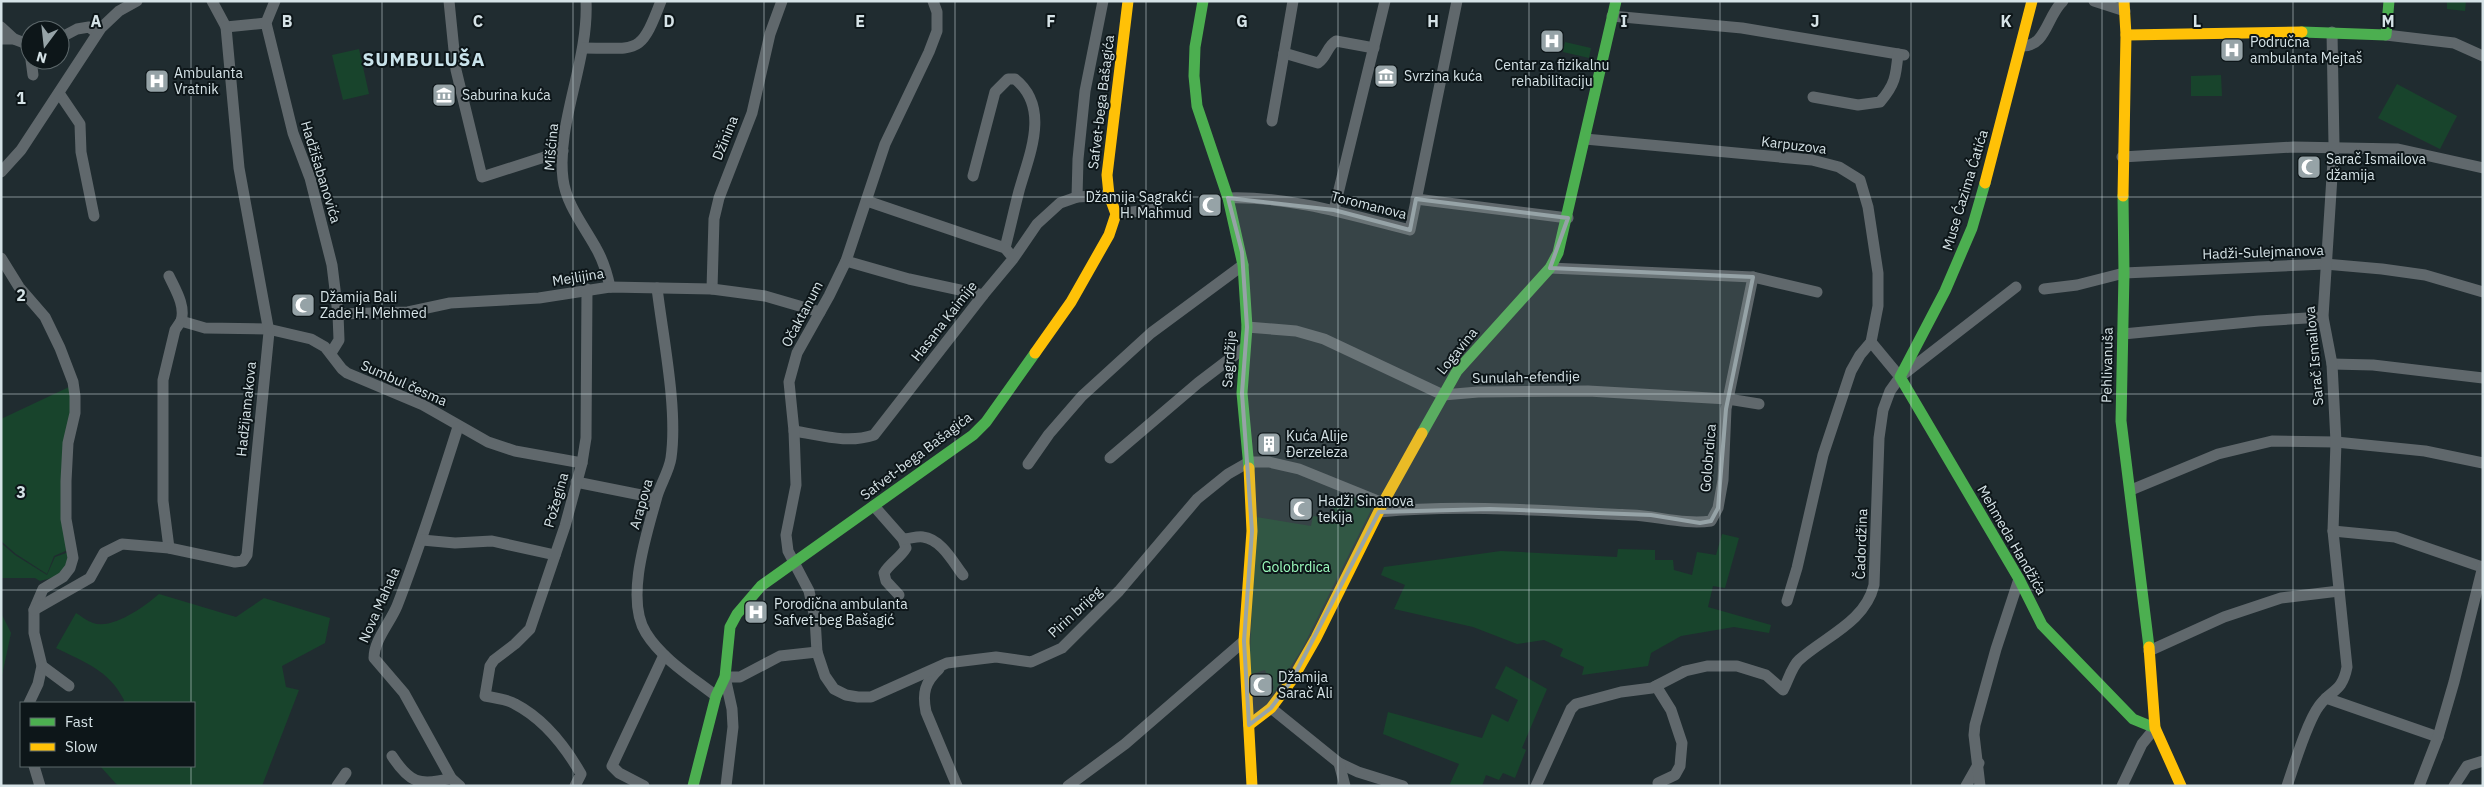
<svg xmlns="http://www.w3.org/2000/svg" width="2484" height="787" viewBox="0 0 2484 787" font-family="'IBM Plex Sans',sans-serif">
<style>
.green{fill:#18442c}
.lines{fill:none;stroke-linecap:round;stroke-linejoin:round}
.street{stroke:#60686c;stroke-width:11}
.fast{stroke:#4caf50;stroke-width:11}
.slow{stroke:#ffc107;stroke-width:11}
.marked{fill:#96a3a7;fill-opacity:0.2;stroke:#96a3a7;stroke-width:4;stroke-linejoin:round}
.grid{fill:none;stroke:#d6e3e7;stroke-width:1;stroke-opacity:0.55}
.labels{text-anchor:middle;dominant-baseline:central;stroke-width:4;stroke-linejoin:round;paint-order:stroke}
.poi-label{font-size:14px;fill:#d6e3e7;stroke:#0d1619;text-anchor:start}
.street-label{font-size:14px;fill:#d6e3e7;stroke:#0d1619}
.park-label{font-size:14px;fill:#9dfdbe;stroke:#0d1619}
.district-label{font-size:19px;font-weight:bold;letter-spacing:1px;fill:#c9e3eb;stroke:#0d1619}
.grid-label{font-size:16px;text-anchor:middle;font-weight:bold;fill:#d6e3e7;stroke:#0d1619;stroke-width:4;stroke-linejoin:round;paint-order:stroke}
</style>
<rect width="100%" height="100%" fill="#202c30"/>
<g class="green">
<polygon points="2447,1 2466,1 2465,11 2447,9"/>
<polygon points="1565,42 1591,48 1589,58 1563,52"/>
<polygon points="359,49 369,94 343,100 332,55"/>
<polygon points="2221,75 2222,96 2191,96 2191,76"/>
<polygon points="2397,84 2457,116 2440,149 2378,118"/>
<polygon points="69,387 71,399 70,549 54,556 47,574 16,554 1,541 1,419"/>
<polygon points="1355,495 1374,504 1302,649 1273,694 1271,689 1274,688 1273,685 1270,685 1265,670 1249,675 1256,517 1311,526 1313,516 1331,518 1333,506 1350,510"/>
<polygon points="1722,534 1739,538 1725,588 1713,586 1708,607 1771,625 1769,633 1734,627 1681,636 1651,653 1648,666 1582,675 1584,667 1560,656 1563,649 1544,640 1517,644 1473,627 1394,609 1405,585 1381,575 1384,567 1501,551 1617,557 1618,549 1655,550 1655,560 1673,560 1674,570 1692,575 1697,552 1716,555"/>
<path d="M1,543L15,555L47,575L55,557L69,552C67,574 60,576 40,581L35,578H1Z"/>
<path d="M159,594L236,617L264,598L330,618L325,643L282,666L286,687L299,690L262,786H118L100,766H194V703H123L124,700C109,670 84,662 56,648L76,613C81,616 87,621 93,623C113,630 145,606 159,594Z"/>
<polygon points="1,613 11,633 1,680"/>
<polygon points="1506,666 1547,689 1522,748 1526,750 1515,778 1503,773 1499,780 1486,775 1482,786 1449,786 1459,764 1383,734 1388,712 1482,738 1492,714 1508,722 1518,700 1495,688"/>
</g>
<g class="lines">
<g class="street">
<polyline points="212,1 226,27 266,23"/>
<polyline points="275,1 266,23 293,133 310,178 332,265 338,314 339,340 331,353"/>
<polyline points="449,1 456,70 482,177 563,151"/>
<path d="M586,1C589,61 556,123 563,179C566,204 584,226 596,248C603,260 607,273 610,287"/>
<path d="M1293,1L1284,53L1318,63C1327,57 1327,46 1336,41L1374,48"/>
<polyline points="2094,1 2125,11"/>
<polyline points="1612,16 1742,28 1904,55"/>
<polyline points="1,27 14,39"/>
<polyline points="2386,35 2454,43 2483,56"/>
<polyline points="60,38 77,29 89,27 97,33"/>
<polyline points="1,39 14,39 30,45"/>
<path d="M2021,46C2046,48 2047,15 2063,1"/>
<path d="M583,48C639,48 640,56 661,1"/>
<polyline points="31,60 33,75"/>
<polyline points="59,93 80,124 81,152 94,216"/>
<path d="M1813,97L1858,105L1880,102C1895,85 1896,76 1898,54"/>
<polyline points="1272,121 1284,53"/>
<polyline points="1585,139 1812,160 1839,167 1860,180 1868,207 1878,273 1878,306 1871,342 1860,355 1851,371 1823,455 1797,568 1787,601"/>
<polyline points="2122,157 2294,147 2398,149 2483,168"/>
<polyline points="1,172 21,150 101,28 119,11 137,1"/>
<path d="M973,176L995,92L1008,79H1015C1051,108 1029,155 1019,191C1014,210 1010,229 1005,248"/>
<polyline points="1077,197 1078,159 1085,91 1103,1"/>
<path d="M1228,198C1290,196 1351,215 1410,230L1457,1"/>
<polyline points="1416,199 1568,218"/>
<polyline points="867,201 1005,248 1010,254"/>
<polyline points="1334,210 1385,1"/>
<polyline points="1116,214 1157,209"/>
<polyline points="1,258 19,287 45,317 60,348 73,382 75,396 75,413 68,443 66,481 66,519 73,558 70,568 63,577 43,589 34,610 34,633 42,666 38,684 29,703"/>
<polyline points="846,261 909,279 983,295"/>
<polyline points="1550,268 1753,277 1817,292"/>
<path d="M169,276C175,289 186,306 181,321L205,328L268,329L311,339L325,347L342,369L347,373L423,405L488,442L515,451L582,463"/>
<path d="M657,288C663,338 678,409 671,458C669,472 659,486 656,500C646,536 625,600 646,633C662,659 693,678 716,696"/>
<polyline points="712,289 714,219 719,198 752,113 770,34 782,1"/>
<polyline points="2044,289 2077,285 2124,273 2325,264 2382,269 2425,275 2483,292"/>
<polyline points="338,314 408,312 450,303 539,298 610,287 712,289 765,296 820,312"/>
<polyline points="1247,327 1296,331 1324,339 1443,395 1478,392 1588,391 1728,399 1759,404"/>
<polyline points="2123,334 2259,321 2323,317"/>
<polyline points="1871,342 1900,377"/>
<polyline points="2332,364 2373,365 2483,378"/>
<path d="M458,427C439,487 420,547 397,606C390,623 374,640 374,658L404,693L451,778L460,786"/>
<path d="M794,431C821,435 847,444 874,435L983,295L1013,259L1037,224L1060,203L1077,197L1109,195"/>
<polyline points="1110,458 1198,383 1244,348"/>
<polyline points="1028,464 1049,434 1082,396 1151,333 1243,265"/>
<polyline points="576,482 656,498"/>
<polyline points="2131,490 2218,454 2272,441 2336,442 2425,451 2483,463"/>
<path d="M874,506L903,539L906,548C900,558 890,563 884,573L886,581L899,595"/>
<path d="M1379,512C1463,504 1548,511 1631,515C1657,516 1685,525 1711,521L1718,508L1723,480L1726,409L1753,277"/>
<polyline points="2333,531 2395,537 2482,567"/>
<path d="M903,539C909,539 917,536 923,537C941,539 953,562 963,575"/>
<polyline points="422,540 455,543 492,541 555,555"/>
<polyline points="169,548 163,501 163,380 175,330 181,321"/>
<polyline points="34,610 90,578 104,553 122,544 169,548 235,562 243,561 247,555 269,332 239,168 226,27"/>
<polyline points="2149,651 2224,617 2281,598 2339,591"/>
<polyline points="817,652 815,618 809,591 788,551 786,535 796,485 794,431 789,382 797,353 829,296 846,261 885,144 929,52 937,31 937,12 933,1"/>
<polyline points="42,666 69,686"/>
<path d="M939,669C925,682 922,693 926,712L957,786"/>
<polyline points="1656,686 1671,710 1682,743 1680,766 1675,775 1658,783"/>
<polyline points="2326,698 2438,737"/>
<polyline points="1271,708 1339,763 1358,772 1403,786"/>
<path d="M392,756C409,782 419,787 451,778"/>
<polyline points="1339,763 1345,786"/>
<polyline points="34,766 40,786"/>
<polyline points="337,786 346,773"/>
<path d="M575,786L581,774C565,746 544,719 515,704C507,699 495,698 485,696L490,666L494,660L515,644L530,629L565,526L582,463L586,438L587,289"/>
<polyline points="644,786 619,773 612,766 664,655"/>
<polyline points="726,786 733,727 732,709 725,677 740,677 780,656 817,652 825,676 834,689 846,695 858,697 871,697 947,663 996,657 1031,662 1062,648 1119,591 1197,499 1228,474 1249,462 1269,462 1299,469 1383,503"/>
<polyline points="1068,786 1125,744 1244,641"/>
<path d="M1536,786L1571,709L1576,704L1621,692L1652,688L1685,671L1707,666H1737L1766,675L1783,690C1788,681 1792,666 1799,660C1826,636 1865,622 1874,585L1879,438L1883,410L1890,391L1900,377L2016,287"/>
<polyline points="1966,786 1979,763"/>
<polyline points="1980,786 1974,735 1975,725 1996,649 2019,579"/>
<polyline points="2122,786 2142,744 2155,728"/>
<path d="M2287,786C2294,766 2307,722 2319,706C2331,689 2342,693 2347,667L2333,531L2336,442L2332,364L2323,317L2334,145L2332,32"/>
<polyline points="2419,786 2438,737 2454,682 2483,566"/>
<polyline points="2454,786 2467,766 2483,761"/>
</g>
<g class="fast">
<polyline points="1203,1 1195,47 1194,76 1197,106 1228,198 1243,265 1247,327 1242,393 1249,468"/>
<polyline points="2302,32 2386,35 2389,1"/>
<polyline points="1985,183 1972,228 1945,291 1900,377 2019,579 2042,625 2133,719 2155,728"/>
<polyline points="2123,196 2124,273 2121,421 2149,647"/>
<polyline points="1422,433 1457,371 1550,268 1558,253 1616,1"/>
<polyline points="693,786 716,696 725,677 730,627 737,614 761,586 973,435 986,422 1035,353"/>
</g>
<g class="slow">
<polyline points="2126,35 2302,32"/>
<polyline points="1985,183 2032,1"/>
<polyline points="2123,196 2126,35 2124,1"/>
<polyline points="1035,353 1071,302 1109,235 1116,214 1109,195 1107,175 1128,1"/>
<polyline points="1249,468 1252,531 1244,641 1252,786"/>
<polyline points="2149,647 2155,728 2181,786"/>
<polyline points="1249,725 1271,708 1292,680 1316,638 1383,503 1422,433"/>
</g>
</g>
<path class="marked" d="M1228,198L1334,210L1410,230L1416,199L1568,218L1550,268L1753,277L1726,409L1718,508L1711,521L1700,523L1651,515L1490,509L1379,512L1292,680L1271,708L1249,725L1244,641L1252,531L1242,393L1247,327L1242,252Z"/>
<path class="grid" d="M191,1V703M382,1V786M573,1V786M764,1V786M955,1V786M1146,1V786M1338,1V786M1529,1V786M1720,1V786M1911,1V786M2102,1V786M2293,1V786M1,197H2483M1,394H2483M1,590H2483M191,766V786"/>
<defs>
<g id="hospital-square" transform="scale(1.25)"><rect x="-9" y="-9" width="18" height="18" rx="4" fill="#96a3a7" stroke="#0d1619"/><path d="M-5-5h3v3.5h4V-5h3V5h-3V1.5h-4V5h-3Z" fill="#fff"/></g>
<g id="museum-square" transform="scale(1.25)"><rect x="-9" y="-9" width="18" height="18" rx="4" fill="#96a3a7" stroke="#0d1619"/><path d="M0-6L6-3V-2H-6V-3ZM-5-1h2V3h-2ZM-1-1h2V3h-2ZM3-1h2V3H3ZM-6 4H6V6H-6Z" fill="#fff"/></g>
<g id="mosque-square" transform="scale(1.25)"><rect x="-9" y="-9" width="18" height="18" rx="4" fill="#96a3a7" stroke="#0d1619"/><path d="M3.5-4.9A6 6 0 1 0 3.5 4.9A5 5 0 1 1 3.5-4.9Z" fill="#fff"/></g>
<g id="building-square" transform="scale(1.25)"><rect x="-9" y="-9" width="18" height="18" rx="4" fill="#96a3a7" stroke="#0d1619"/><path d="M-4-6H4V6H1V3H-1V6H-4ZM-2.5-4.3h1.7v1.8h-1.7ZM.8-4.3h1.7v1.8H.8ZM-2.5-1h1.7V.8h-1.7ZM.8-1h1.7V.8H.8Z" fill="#fff"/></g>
</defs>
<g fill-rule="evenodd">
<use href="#hospital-square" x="1552" y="41"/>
<use href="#hospital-square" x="2232" y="50"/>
<use href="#museum-square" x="1386" y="76"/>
<use href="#hospital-square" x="157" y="81"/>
<use href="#museum-square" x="444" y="95"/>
<use href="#mosque-square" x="2309" y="167"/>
<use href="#mosque-square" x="1210" y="205"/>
<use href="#mosque-square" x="303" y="305"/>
<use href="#building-square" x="1269" y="444"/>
<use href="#mosque-square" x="1301" y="509"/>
<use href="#hospital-square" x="756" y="612"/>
<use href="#mosque-square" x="1261" y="685"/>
</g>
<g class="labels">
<g class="poi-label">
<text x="2250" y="42">Područna<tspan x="2250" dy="16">ambulanta Mejtaš</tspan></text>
<text x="1552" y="65" text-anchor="middle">Centar za fizikalnu<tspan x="1552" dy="16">rehabilitaciju</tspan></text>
<text x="174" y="73">Ambulanta<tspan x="174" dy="16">Vratnik</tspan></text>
<text x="1404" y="76">Svrzina kuća</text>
<text x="462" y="95">Saburina kuća</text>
<text x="2326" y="159">Sarač Ismailova<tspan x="2326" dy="16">džamija</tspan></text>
<text x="1192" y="197" text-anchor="end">Džamija Sagrakći<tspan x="1192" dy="16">H. Mahmud</tspan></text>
<text x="320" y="297">Džamija Bali<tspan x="320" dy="16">Zade H. Mehmed</tspan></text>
<text x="1286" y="436">Kuća Alije<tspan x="1286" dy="16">Đerzeleza</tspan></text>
<text x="1318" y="501">Hadži Sinanova<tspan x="1318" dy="16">tekija</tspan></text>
<text x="774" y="604">Porodična ambulanta<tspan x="774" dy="16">Safvet-beg Bašagić</tspan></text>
<text x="1278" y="677">Džamija<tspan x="1278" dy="16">Sarač Ali</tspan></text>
</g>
<g class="street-label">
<text transform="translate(1101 102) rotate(-83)">Safvet-bega Bašagića</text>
<text transform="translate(725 138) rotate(-68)">Džinina</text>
<text transform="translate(1794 145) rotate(7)">Karpuzova</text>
<text transform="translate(551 147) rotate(-85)">Mišćina</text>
<text transform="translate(321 172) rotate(73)">Hadžišabanovića</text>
<text transform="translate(1965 190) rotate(-73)">Muse Ćazima Ćatića</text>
<text transform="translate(1369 205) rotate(14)">Toromanova</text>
<text transform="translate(2263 252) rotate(-2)">Hadži-Sulejmanova</text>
<text transform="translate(578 277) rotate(-9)">Mejlijina</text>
<text transform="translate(802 314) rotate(-62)">Očaktanum</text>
<text transform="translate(944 321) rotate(-52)">Hasana Kaimije</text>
<text transform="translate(1457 351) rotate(-51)">Logavina</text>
<text transform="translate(2314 356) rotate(-95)">Sarač Ismailova</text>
<text transform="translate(1229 359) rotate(-86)">Sagrdžije</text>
<text transform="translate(2107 365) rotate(-89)">Pehlivanuša</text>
<text transform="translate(1526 377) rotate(-1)">Sunulah-efendije</text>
<text transform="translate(404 383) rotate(24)">Sumbul česma</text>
<text transform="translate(246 409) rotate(-84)">Hadžijamakova</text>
<text transform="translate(916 456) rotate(-37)">Safvet-bega Bašagića</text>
<text transform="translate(1708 458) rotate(-85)">Golobrdica</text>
<text transform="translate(556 500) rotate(-74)">Požegina</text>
<text transform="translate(641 504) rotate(-74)">Arapova</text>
<text transform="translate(2012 540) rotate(60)">Mehmeda Handžića</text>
<text transform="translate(1861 544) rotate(-88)">Čadordžina</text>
<text transform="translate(379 605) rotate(-66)">Nova Mahala</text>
<text transform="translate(1075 612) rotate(-43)">Pirin brijeg</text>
</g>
<g class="park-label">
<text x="1296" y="567">Golobrdica</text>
</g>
<g class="district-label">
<text x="424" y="59">SUMBULUŠA</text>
</g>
</g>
<g class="grid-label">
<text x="96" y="27">A</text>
<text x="287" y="27">B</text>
<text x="478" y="27">C</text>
<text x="669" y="27">D</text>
<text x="860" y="27">E</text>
<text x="1051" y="27">F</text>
<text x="1242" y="27">G</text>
<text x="1433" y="27">H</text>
<text x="1624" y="27">I</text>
<text x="1815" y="27">J</text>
<text x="2006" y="27">K</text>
<text x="2197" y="27">L</text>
<text x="2388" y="27">M</text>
<text x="21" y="104">1</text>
<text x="21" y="301">2</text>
<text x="21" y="498">3</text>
</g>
<rect width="2484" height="787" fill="none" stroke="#d6e3e7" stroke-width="5"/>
<rect x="20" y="702" width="175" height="65" fill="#0d1619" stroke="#5d686b"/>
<rect x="30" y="718" width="25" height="8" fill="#4caf50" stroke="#5d686b"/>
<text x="65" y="727" font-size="15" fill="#d6e3e7">Fast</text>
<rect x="30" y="743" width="25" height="8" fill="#ffc107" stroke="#5d686b"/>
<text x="65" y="752" font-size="15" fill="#d6e3e7">Slow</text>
<g transform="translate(45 45) rotate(195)"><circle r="24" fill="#0d1619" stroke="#5d686b"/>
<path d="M0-4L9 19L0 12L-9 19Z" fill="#96a3a7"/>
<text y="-8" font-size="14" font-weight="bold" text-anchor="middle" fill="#d6e3e7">N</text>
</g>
</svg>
